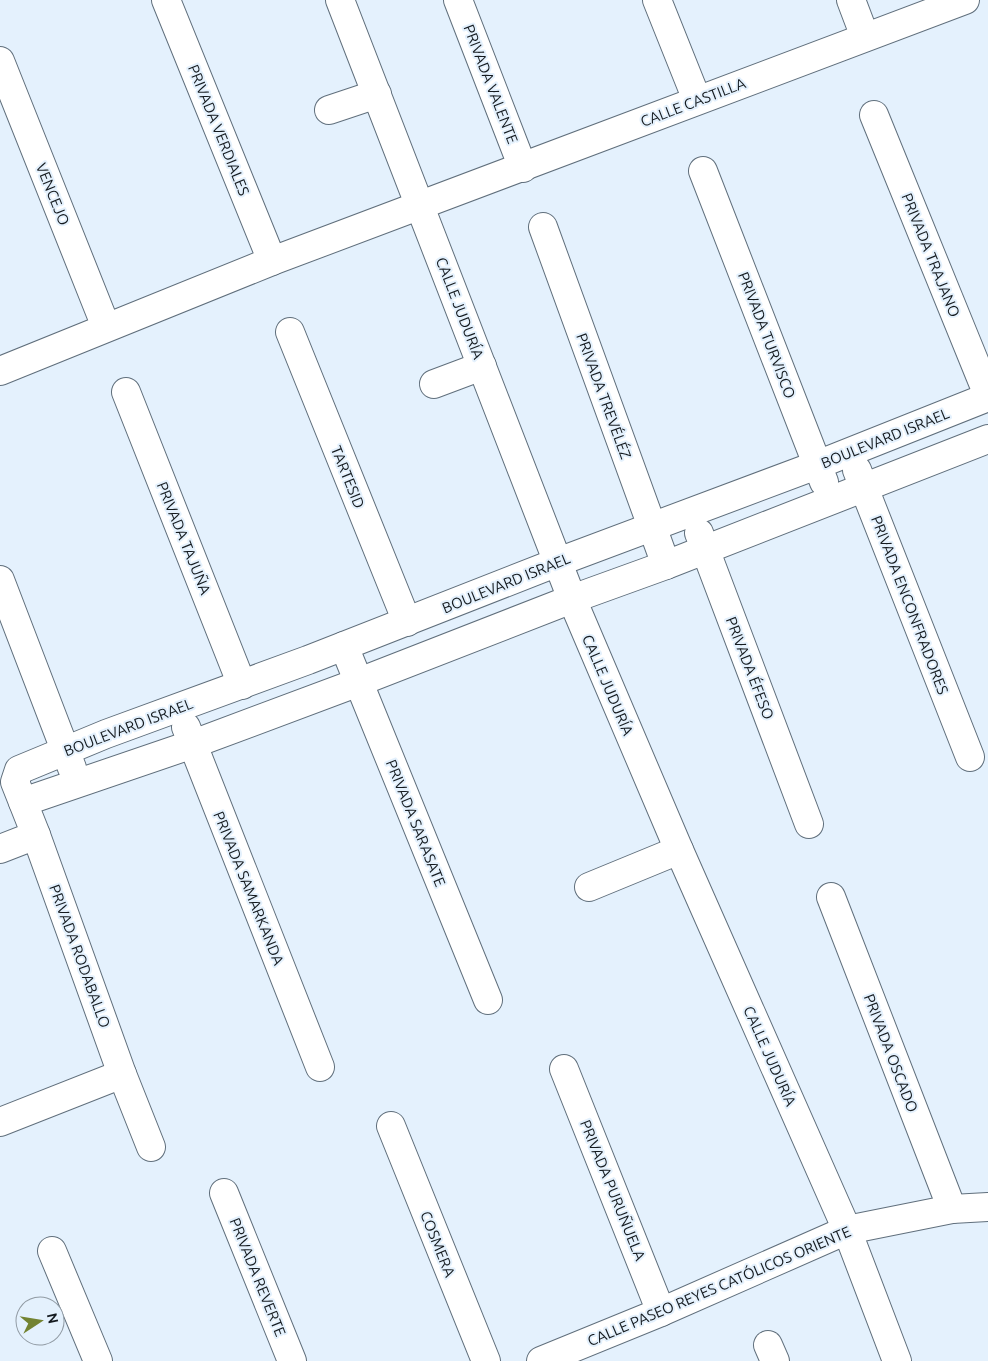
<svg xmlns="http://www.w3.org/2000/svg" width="988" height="1361" viewBox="0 0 988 1361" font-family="Ubuntu,sans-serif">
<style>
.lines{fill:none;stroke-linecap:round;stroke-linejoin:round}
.minor-casing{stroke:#606f7c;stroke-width:30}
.minor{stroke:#fff;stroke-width:28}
.labels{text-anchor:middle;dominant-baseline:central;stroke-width:4;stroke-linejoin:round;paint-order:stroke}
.street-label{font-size:15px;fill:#141a1f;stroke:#e4f1fd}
</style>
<rect width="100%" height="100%" fill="#e4f1fd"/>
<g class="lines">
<g class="minor-casing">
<g id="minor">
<polyline points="166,0 272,261"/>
<polyline points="340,0 572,599 679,850 847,1230 897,1361"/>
<polyline points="458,0 523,168"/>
<polyline points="657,0 697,100"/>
<polyline points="851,0 865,37"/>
<polyline points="0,61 106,327"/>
<polyline points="329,110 377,94"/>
<polyline points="874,115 988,395"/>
<polyline points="703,171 824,482"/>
<polyline points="543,227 666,565"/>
<polyline points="290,332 407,622"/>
<polyline points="0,371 272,261 965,0"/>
<polyline points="434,384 482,366"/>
<polyline points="126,392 242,685"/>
<polyline points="857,470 970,757"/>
<polyline points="699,533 809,824"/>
<polyline points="0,580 72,768"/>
<polyline points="344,646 488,1000"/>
<polyline points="186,727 320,1067"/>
<polyline points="23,802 193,744 359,682 572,599 666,565 988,439"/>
<polyline points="0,849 36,835"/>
<polyline points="589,887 679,850"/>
<polyline points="831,897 952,1209"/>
<polyline points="564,1069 661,1312"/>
<polyline points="0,1122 122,1074"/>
<polyline points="391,1126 486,1361"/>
<polyline points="151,1147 122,1074 36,835 15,782 19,770 106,734 308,660 558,562 817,465 988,397"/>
<polyline points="224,1193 292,1361"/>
<polyline points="52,1251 98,1361"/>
<polyline points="768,1345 775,1361"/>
<polyline points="541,1361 661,1312 847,1230 952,1209 988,1207"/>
</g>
</g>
<use href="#minor" class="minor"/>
</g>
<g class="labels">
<g class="street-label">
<text transform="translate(491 84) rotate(69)">PRIVADA VALENTE</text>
<text transform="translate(693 102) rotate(-21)">CALLE CASTILLA</text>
<text transform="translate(219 130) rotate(68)">PRIVADA VERDIALES</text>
<text transform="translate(53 194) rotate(68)">VENCEJO</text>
<text transform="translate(931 255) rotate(68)">PRIVADA TRAJANO</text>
<text transform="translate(460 308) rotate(69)">CALLE JUDURÍA</text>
<text transform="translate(767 335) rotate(69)">PRIVADA TURVISCO</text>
<text transform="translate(604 396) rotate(70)">PRIVADA TREVÉLÉZ</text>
<text transform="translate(885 438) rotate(-22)">BOULEVARD ISRAEL</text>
<text transform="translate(348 477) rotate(68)">TARTESID</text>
<text transform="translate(184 538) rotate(68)">PRIVADA TAJUÑA</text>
<text transform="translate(506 583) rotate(-22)">BOULEVARD ISRAEL</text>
<text transform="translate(910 605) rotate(69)">PRIVADA ENCONFRADORES</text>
<text transform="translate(750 668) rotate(69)">PRIVADA ÉFESO</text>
<text transform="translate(608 685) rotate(67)">CALLE JUDURÍA</text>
<text transform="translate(128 727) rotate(-21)">BOULEVARD ISRAEL</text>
<text transform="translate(416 823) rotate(68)">PRIVADA SARASATE</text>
<text transform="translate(249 888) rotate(68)">PRIVADA SAMARKANDA</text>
<text transform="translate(80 956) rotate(70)">PRIVADA RODABALLO</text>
<text transform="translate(891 1053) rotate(69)">PRIVADA OSCADO</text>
<text transform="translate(770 1056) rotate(66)">CALLE JUDURÍA</text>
<text transform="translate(613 1190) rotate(68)">PRIVADA PURUÑUELA</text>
<text transform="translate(438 1244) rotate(68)">COSMERA</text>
<text transform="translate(258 1277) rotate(68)">PRIVADA REVERTE</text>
<text transform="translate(719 1286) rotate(-23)">CALLE PASEO REYES CATÓLICOS ORIENTE</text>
</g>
</g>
<g transform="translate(40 1321) rotate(78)"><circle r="24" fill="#e4f1fd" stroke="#919ba4"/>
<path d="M0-4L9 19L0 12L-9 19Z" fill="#738332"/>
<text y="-8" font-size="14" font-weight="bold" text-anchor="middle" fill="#141a1f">N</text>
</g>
</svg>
